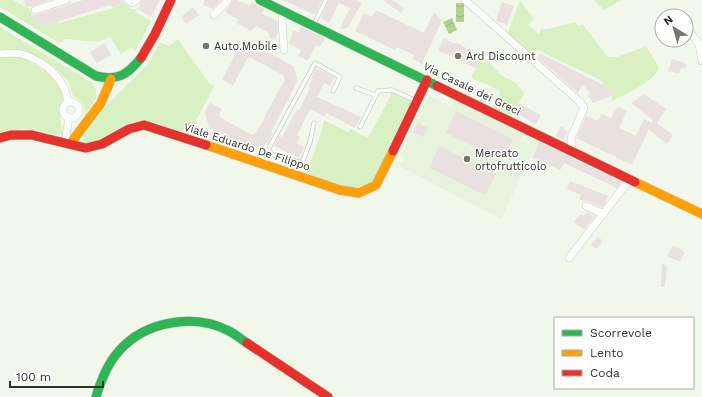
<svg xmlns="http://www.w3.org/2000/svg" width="702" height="397" viewBox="0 0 702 397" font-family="'Work Sans',sans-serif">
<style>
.built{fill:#e8f3dd}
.green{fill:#d9f1c2}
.water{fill:url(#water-waves)}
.building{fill:#e9e1e0}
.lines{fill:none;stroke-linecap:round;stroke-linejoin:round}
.lane-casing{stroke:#c8cdc3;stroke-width:5}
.street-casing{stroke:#c8cdc3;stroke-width:8}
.fast-casing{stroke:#c8cdc3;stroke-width:10}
.slow-casing{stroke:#c8cdc3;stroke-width:10}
.jam-casing{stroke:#c8cdc3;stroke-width:10}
.lane{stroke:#fdfefc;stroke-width:3.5}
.street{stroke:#fdfefc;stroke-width:7}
.fast{stroke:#30b455;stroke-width:9}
.slow{stroke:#ff9f0a;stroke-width:9}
.jam{stroke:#e5322d;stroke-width:9}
.poi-dot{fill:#72776e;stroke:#fff;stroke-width:1.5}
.labels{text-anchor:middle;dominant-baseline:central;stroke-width:3;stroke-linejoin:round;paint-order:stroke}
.poi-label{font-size:11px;fill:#2e322a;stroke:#fff;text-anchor:start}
.street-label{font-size:11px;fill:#2e322a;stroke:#fff}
</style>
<defs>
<pattern id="water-waves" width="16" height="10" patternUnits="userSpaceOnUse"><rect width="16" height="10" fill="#b2d290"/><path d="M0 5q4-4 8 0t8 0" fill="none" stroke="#99b57c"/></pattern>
</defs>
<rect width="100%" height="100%" fill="#f1f8eb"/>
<polygon class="built" points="430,96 450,106 456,100 521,132 524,135 521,140 529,144 534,138 539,140 501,219 395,164 397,161 401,163 403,161 405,157 400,152 420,110"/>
<g class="green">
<polygon points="0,0 13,0 30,9 36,26 46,23 47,25 58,22 59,23 114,8 123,2 131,9 138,9 135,12 151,21 135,52 131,47 121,54 110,37 98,42 66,39 59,43 0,7"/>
<path d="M520,0L534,19L528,25L539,34L541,29H548L575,22L578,26L583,25L608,57H617L646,46L659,67C656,81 624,95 612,101V95L603,85L602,81L538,50L535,51L533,57L507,35Z"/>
<polygon points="594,0 622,0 604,10"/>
<path d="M0,27L91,82C103,95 92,105 84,116C86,106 82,99 73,96L68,81L54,67L25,50L0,49Z"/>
<path d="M178,39L210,84L215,85L189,134L139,120L126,125L97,143H83C82,123 131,83 144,68C151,61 155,51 160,42L169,46Z"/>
<polygon points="0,57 22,57 52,75 59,84 64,96 59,111 63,133 59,135 23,129 0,133"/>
<polygon points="481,57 491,64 501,75 516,83 524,93 512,117 492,107 500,93 499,90 471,78"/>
<path d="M391,92L412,102L372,182C352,195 327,181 306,174L321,133L324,120L348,132L350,129L368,138L390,97Z"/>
</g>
<g class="water">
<rect x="456" y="3" width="8" height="19"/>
<polygon points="452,18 457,30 449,34 443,22"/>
</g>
<g class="building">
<polygon points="24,0 47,0 48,1 26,8"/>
<polygon points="83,0 123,0 123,2 114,8 110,5 47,25 46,23 35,26 32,16"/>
<polygon points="142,0 160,0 151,17 138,9"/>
<polygon points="205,0 221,0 213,9 203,5"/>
<polygon points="233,0 237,0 250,6 252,2 264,9 262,14 277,21 278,33 274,40 270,38 269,33 256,26 251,31 236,23 239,20 225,12"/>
<polygon points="283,0 322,0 315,15"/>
<polygon points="329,0 356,0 362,3 347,28 343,29 340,28 350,8 339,3 329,23 321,18"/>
<polygon points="383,0 392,0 404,8 401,13"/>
<polygon points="502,2 514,6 507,25 496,21"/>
<polygon points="193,7 199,15 186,24 181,17"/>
<polygon points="376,10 424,33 434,12 442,20 422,64 412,59 414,55 397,47 395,50 355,31 364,13 372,17"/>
<polygon points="301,27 325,38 320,47 316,45 308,61 298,56 301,50 289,44 293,30 299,33"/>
<polygon points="444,38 455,44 456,42 481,57 475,68 438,50"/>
<polygon points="105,43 111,55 96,63 90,52"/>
<polygon points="253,44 293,66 298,80 271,132 273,133 268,143 250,148 209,128 205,112 210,103 222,109 219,114 221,118 252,135 256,133 285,79 283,75 251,58 247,59 233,86 222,80 238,49"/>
<polygon points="539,53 603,85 613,95 593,103 588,96 590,94 583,84 578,93 538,58"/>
<polygon points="672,59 687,64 685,69 681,68 679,74 668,71"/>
<polygon points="316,68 334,77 330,86 324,83 317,97 361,117 355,128 326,113 324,116 310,109 297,135 300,137 296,143 304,147 299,158 274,146 279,136 282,137 297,109 299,110 310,88 308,87 313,79 311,78"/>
<polygon points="644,94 666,109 657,123 673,135 667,144 649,129 632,165 576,138 586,116 598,121 602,114 611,118 616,109 619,107 627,111 619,128 636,136 644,119 652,123 653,120 631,103"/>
<polygon points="518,103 541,115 536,124 514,112"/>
<polygon points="456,111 513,139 502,160 446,133"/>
<polygon points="418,123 428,128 423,137 413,132"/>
<polygon points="561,126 568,132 563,139 556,136"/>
<polygon points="539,142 621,182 617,188 564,163 560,170 532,158"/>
<polygon points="439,146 496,174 485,195 429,168"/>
<polygon points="570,181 608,196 605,204 602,208 588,201 579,200 581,195 567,189"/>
<polygon points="586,212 595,216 584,230 574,222 580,214 583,216"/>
<polygon points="598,237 603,241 597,249 591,245"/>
<polygon points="673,245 685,252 680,262 667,256"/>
<polygon points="662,263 667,267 665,287 661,287"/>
</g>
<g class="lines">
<g class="lane-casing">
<g id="lane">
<polyline points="314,24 326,0"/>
<polyline points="356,88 375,95"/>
<polyline points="360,127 378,91 392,90 416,101"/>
<polyline points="268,153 302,163 310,142 314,123"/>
<polyline points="265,164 270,146 315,63 340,77 333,91"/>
</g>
</g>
<g class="street-casing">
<g id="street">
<polyline points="128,0 132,3 137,0"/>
<polyline points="465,0 580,102 584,108 571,138 572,151"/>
<polyline points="35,10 66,0"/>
<polyline points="675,14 677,16"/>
<polyline points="214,15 228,0"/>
<polyline points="686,27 699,44 702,61"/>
<polyline points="284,50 282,20 284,11"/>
<path d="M0,54C7,54 15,52 22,54C45,61 65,79 68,102"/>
<circle cx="71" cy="110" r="8"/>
<polyline points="69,118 66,136 70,144"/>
<polyline points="586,206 604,214"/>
<polyline points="569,258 630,179"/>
</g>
</g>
<g class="fast-casing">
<g id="fast">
<polyline points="260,0 437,86"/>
<path d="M0,17L96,76C118,81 127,75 141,58"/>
<path d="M96,397C101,380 107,364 119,351C145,321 194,313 229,331C235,334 241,339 247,343"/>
</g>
</g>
<g class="slow-casing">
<g id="slow">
<polyline points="70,144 101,103 111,79"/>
<polyline points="206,145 340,190 359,193 376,185 393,151"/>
<polyline points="635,182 702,214"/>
</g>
</g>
<g class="jam-casing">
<g id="jam">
<polyline points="141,58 155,34 171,0"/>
<polyline points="437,86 635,182"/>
<polyline points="0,138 11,135 32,135 86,148 102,144 129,129 144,125 206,145"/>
<polyline points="393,151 427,80"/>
<polyline points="247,343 328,397"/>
</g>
</g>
<use href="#lane" class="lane"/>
<use href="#street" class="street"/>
<use href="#fast" class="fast"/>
<use href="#slow" class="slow"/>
<use href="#jam" class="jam"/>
</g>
<g class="poi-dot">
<circle cx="206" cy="46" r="4"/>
<circle cx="458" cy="56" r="4"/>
<circle cx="467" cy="159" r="4"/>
</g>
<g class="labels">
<g class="poi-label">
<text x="214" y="46">Auto.Mobile</text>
<text x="466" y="56">Ard Discount</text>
<text x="475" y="153">Mercato<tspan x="475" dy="13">ortofrutticolo</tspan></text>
</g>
<g class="street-label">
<text transform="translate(472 89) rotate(26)">Via Casale dei Greci</text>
<text transform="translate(247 147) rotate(18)">Viale Eduardo De Filippo</text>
</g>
</g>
<rect x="554" y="317" width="140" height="72" fill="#ffffff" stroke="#abadaa"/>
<rect x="562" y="330" width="20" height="6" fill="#30b455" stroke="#abadaa"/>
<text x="590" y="337" font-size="12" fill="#2e322a">Scorrevole</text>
<rect x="562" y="350" width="20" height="6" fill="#ff9f0a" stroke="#abadaa"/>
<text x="590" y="357" font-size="12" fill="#2e322a">Lento</text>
<rect x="562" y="370" width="20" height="6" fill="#e5322d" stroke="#abadaa"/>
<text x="590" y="377" font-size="12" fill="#2e322a">Coda</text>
<g transform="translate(674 28) rotate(323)"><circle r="19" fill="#ffffff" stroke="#abadaa"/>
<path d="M0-3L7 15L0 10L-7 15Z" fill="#72776e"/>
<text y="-6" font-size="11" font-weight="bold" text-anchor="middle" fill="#2e322a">N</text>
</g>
<path d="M10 381v6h93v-6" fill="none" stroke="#2e322a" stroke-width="2"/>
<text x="16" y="381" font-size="12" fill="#2e322a" stroke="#ffffff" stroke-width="3" paint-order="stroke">100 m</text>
</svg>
